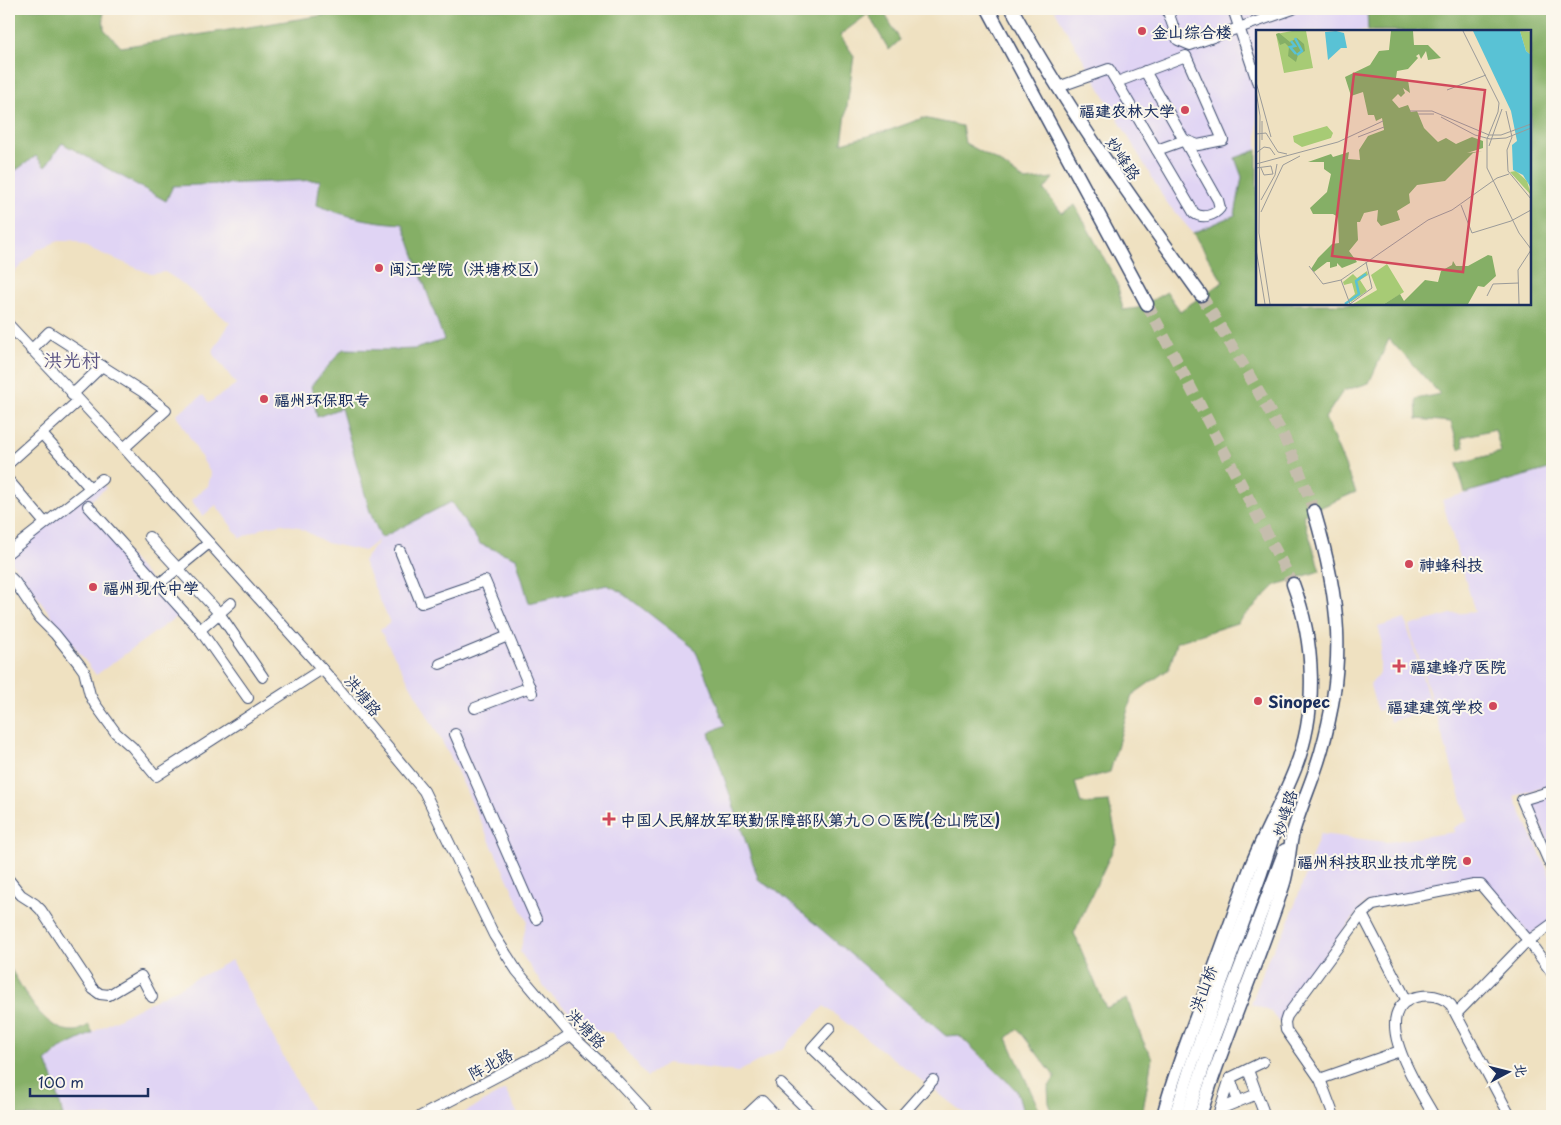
<svg xmlns="http://www.w3.org/2000/svg" width="1561" height="1125" viewBox="0 0 1561 1125" font-family="'Playpen Sans','LXGW WenKai TC',sans-serif">
<style>
.built{fill:#e0d4f4}
.forest{fill:#85af66;stroke:#506f62}
.lines{fill:none;stroke-linecap:round;stroke-linejoin:round}
.major-tunnel{stroke:#c5bdad;stroke-width:12;stroke-dasharray:12 6;stroke-linecap:butt}
.minor-casing{stroke:#3b4a6d;stroke-width:12}
.major-casing{stroke:#3b4a6d;stroke-width:15}
.minor{stroke:#fff;stroke-width:10}
.major{stroke:#fff;stroke-width:12}
.poi-dot{fill:#d1495b;stroke:#fbf7ec;stroke-width:2}
.labels{text-anchor:middle;dominant-baseline:central;stroke-width:4;stroke-linejoin:round;paint-order:stroke}
.poi-label{font-size:16px;font-weight:bold;fill:#1b2f5e;stroke:#fbf7ec;text-anchor:start}
.street-label{font-size:16px;fill:#1b2f5e;stroke:#fbf7ec}
.quarter-label{font-size:19px;fill:#585283;stroke:#fbf7ec}
.inset-river{fill:none;stroke:#59c2d5;stroke-width:2.5}
.inset-road{fill:none;stroke:#9a9a99;stroke-width:1}
.view{fill:#d1495b;fill-opacity:0.15;stroke:#d1495b;stroke-width:2.5}
.inset-edge{fill:none;stroke:#1b2f5e;stroke-width:2.5}
</style>
<rect width="100%" height="100%" fill="#fbf7ec"/>
<filter id="ink" filterUnits="userSpaceOnUse"><feTurbulence type="fractalNoise" baseFrequency=".02" numOctaves="2"/><feDisplacementMap in="SourceGraphic" scale="10" xChannelSelector="R" yChannelSelector="G"/><feConvolveMatrix kernelMatrix="1 2 1 2 8 2 1 2 1" color-interpolation-filters="sRGB"/></filter>
<filter id="wash" filterUnits="userSpaceOnUse"><feTurbulence type="fractalNoise" baseFrequency=".0096" numOctaves="4" result="noise"/><feDisplacementMap in="SourceGraphic" scale="20" xChannelSelector="R" yChannelSelector="G"/><feGaussianBlur stdDeviation="1.12" result="paint"/><feColorMatrix in="noise" values="0 0 0 0 0 0 0 0 0 0 0 0 0 0 0 0 0 1.4 0 .05"/><feComposite in="paint" operator="in"/></filter>
<g filter="url(#wash)">
<rect width="100%" height="100%" fill="#efe1c1"/>
<g class="built">
<polygon points="1054,9 1367,9 1368,31 1257,31 1257,150 1235,158 1242,177 1235,215 1193,233 1166,202"/>
<polygon points="61,143 166,201 172,186 320,180 369,221 403,224 444,341 415,349 389,350 341,408 370,512 381,538 451,502 480,544 516,558 529,603 607,585 620,591 695,649 725,725 709,733 759,881 774,889 946,1036 958,1035 1017,1091 1024,1116 968,1116 824,1006 783,1048 738,1072 667,1063 647,1077 612,1033 587,1029 546,990 520,952 527,921 451,758 380,630 390,623 363,561 379,540 364,551 327,543 298,527 282,524 268,526 240,538 216,505 203,516 191,500 208,486 211,474 176,414 203,395 209,403 236,384 212,352 230,323 179,281 165,272 151,274 72,241 58,241 37,250 9,277 9,175 36,156 45,167"/>
<polygon points="1552,468 1552,785 1514,796 1552,880 1552,920 1530,935 1480,881 1364,904 1321,960 1279,1023 1272,1012 1251,1004 1269,956 1287,927 1320,834 1387,842 1455,832 1453,828 1468,820 1409,626 1451,614 1475,612 1442,500"/>
<polygon points="102,483 106,488 85,505 180,614 96,675 9,559 9,553"/>
<polygon points="1405,619 1432,709 1390,722 1387,708 1377,711 1370,685 1380,673 1380,658 1382,640 1378,627"/>
<polygon points="1552,795 1552,850 1530,801"/>
<polygon points="232,960 315,1116 63,1116 59,1098 46,1061 60,1049"/>
<polygon points="505,1090 519,1116 458,1116"/>
</g>
<g class="forest">
<path d="M9,9H103L104,29L121,47L337,13L339,9H882L900,40L889,50L868,14L840,35L854,56L842,143L890,130L923,118L962,126L965,143L998,161L1025,181L1053,178L1044,190L1062,213L1075,205L1117,282L1123,310L1138,308L1167,292L1180,311L1223,282L1193,233L1235,215L1242,177L1235,158L1257,150V304H1530V31H1368L1367,9H1552V468L1465,493L1457,464L1501,452L1495,429L1462,437L1464,447L1459,449L1451,422L1417,419L1416,399L1440,394L1389,339L1369,383L1343,391L1325,418L1356,492L1303,515L1320,571L1276,585L1237,623L1177,642L1169,669L1132,695L1110,772L1075,782L1081,804L1109,802L1117,841L1074,933L1106,1008L1127,999L1143,1041L1152,1058L1142,1116H1054L1049,1103L1048,1088L1055,1077L1018,1029L1007,1038L1042,1116H1024L1017,1091L959,1035L946,1036L774,889L759,881L709,733L725,725L695,649L620,591L607,585L529,603L516,558L480,544L451,502L381,538L370,512L341,408L317,417L311,386L343,349L389,350L415,349L444,340L403,224C371,222 346,217 317,205L320,180L173,186L166,201L62,143L45,167L36,156L9,175Z"/>
<path d="M9,966C23,988 43,1033 75,1031C79,1031 85,1027 89,1025L93,1033L60,1049L46,1061L55,1084L63,1116H9Z"/>
</g>
</g>
<g filter="url(#ink)">
<g class="lines">
<g class="major-tunnel">
<polyline points="1201,295 1242,363 1283,435 1298,468 1314,511"/>
<polyline points="1147,304 1293,584"/>
</g>
<g class="minor-casing">
<g id="minor">
<polyline points="1167,9 1178,40 1190,45 1293,9"/>
<polyline points="1233,9 1257,81"/>
<polyline points="1117,82 1186,56 1223,140 1198,145 1185,140 1157,150"/>
<path d="M1058,87L1109,69L1194,213C1202,219 1214,216 1220,208L1218,200L1145,71"/>
<polyline points="9,325 124,448 331,679 424,791 494,935 517,971 571,1035 600,1062 650,1116"/>
<polyline points="31,350 49,332 102,366"/>
<polyline points="72,395 102,366 143,392 166,410 124,448"/>
<polyline points="42,434 90,488"/>
<polyline points="9,463 78,401"/>
<polyline points="9,481 45,523"/>
<polyline points="88,506 200,630 248,698"/>
<polyline points="149,537 219,613 263,677"/>
<polyline points="400,551 421,603 485,581 532,693"/>
<polyline points="9,552 102,479"/>
<polyline points="9,576 15,582 39,618 55,634 79,664 84,671 90,695 95,704 116,733 132,747 156,776 322,669"/>
<polyline points="159,584 209,543"/>
<polyline points="200,630 231,603"/>
<polyline points="440,664 508,636"/>
<polyline points="475,708 530,687"/>
<polyline points="455,734 536,919"/>
<polyline points="1552,791 1522,800 1552,869"/>
<polyline points="9,880 21,895 35,904 41,910 93,989 100,994 109,995 141,976 152,997"/>
<polyline points="1362,914 1407,1001"/>
<polyline points="1457,1013 1523,945 1552,924"/>
<polyline points="830,1028 812,1048 883,1116"/>
<polyline points="1248,1070 1265,1116"/>
<polyline points="1320,1079 1400,1051"/>
<polyline points="781,1084 814,1116"/>
<polyline points="1238,1101 1230,1078 1263,1062"/>
<polyline points="1220,1109 1230,1078"/>
<polyline points="421,1116 549,1049 571,1035"/>
<polyline points="746,1116 762,1101 776,1116"/>
<polyline points="901,1116 933,1080"/>
<polyline points="1218,1116 1220,1109 1257,1094"/>
<polyline points="1334,1116 1320,1079 1286,1030 1285,1022 1287,1016 1362,914 1373,905 1474,885 1481,885 1528,940 1552,973"/>
<path d="M1434,1116C1421,1092 1365,1011 1416,997C1429,994 1442,996 1451,1005L1510,1116"/>
</g>
</g>
<g class="major-casing">
<g id="major">
<polyline points="988,9 1147,304"/>
<path d="M1012,9C1067,109 1134,202 1201,295"/>
<path d="M1163,1116C1173,1076 1189,1037 1203,998C1220,954 1235,910 1251,866C1264,833 1282,802 1295,769C1318,711 1315,642 1293,584"/>
<polyline points="1175,1116 1192,1063 1261,873 1277,824"/>
<polyline points="1187,1116 1210,1047 1285,850"/>
<path d="M1200,1116C1224,1038 1258,963 1283,886C1290,866 1288,845 1295,826C1303,801 1314,777 1321,752C1347,662 1340,599 1314,511"/>
</g>
</g>
<use href="#minor" class="minor"/>
<use href="#major" class="major"/>
</g>
</g>
<g class="poi-dot">
<circle cx="1142" cy="31" r="5"/>
<circle cx="1185" cy="110" r="5"/>
<circle cx="379" cy="268" r="5"/>
<circle cx="264" cy="399" r="5"/>
<circle cx="1409" cy="564" r="5"/>
<circle cx="93" cy="587" r="5"/>
<path d="M1396.5 658.5h5v5h5v5h-5v5h-5v-5h-5v-5h5z"/>
<circle cx="1258" cy="701" r="5"/>
<circle cx="1493" cy="706" r="5"/>
<path d="M606.5 811.5h5v5h5v5h-5v5h-5v-5h-5v-5h5z"/>
<circle cx="1467" cy="861" r="5"/>
</g>
<g class="labels">
<g class="poi-label">
<text x="1152" y="31">金山综合楼</text>
<text x="1175" y="110" text-anchor="end">福建农林大学</text>
<text x="389" y="268">闽江学院（洪塘校区）</text>
<text x="274" y="399">福州环保职专</text>
<text x="1419" y="564">神蜂科技</text>
<text x="103" y="587">福州现代中学</text>
<text x="1410" y="666">福建蜂疗医院</text>
<text x="1268" y="701">Sinopec</text>
<text x="1483" y="706" text-anchor="end">福建建筑学校</text>
<text x="620" y="819">中国人民解放军联勤保障部队第九〇〇医院(仓山院区)</text>
<text x="1457" y="861" text-anchor="end">福州科技职业技术学院</text>
</g>
<g class="street-label">
<text transform="translate(1124 158) rotate(56)">妙峰路</text>
<text transform="translate(364 695) rotate(51)">洪塘路</text>
<text transform="translate(1284 813) rotate(-74)">妙峰路</text>
<text transform="translate(1202 988) rotate(-69)">洪山桥</text>
<text transform="translate(587 1028) rotate(46)">洪塘路</text>
<text transform="translate(490 1063) rotate(-28)">阵北路</text>
</g>
<g class="quarter-label">
<text x="72" y="359">洪光村</text>
</g>
</g>
<g transform="translate(1256 30)">
<rect width="275" height="275" fill="#efe1c1"/>
<path d="M36,1H50L57,38L28,43L20,4ZM264,1L275,2V25L270,21ZM71,96L77,103L75,108L46,117L38,112L37,106ZM260,141L271,151L275,165L254,142ZM131,234L148,262L128,274H97L121,260L115,245ZM111,241L112,245L104,250L111,261L95,272L93,269L99,264L96,253L88,255L87,252L97,244L101,248Z" fill="#a7cb75"/>
<path d="M135,1H157L158,15H172L185,28L172,30L170,21L165,29L163,24L160,26L162,28L152,39L141,41L140,48L152,50L154,63L147,58L149,63L145,67L142,64L136,70L143,78L152,75L155,82L161,81L168,98L182,112L190,108L200,114L216,107L227,111V118L211,123L226,121L217,123L189,151L161,155L153,164L154,173L141,181L144,190L125,196L121,191L122,180L108,183L104,192H101L102,210L93,221L101,232L86,238L81,233V236L74,238V232H71L58,242L55,239L62,228L76,214L83,213L82,187L77,184H57L54,178L71,162L75,144L68,139V132H52L75,124L77,127L93,122L92,129L104,130L103,120L112,106L128,100L126,88L120,91L118,85H112L107,62L95,66L89,47L114,35L123,21L133,20ZM23,3L34,12L41,8L48,14L49,21L42,25L40,32L32,26L33,17L29,13L24,15L20,4ZM232,225L236,226L240,246L228,257L222,256L212,274H128L144,264L148,271L169,250L182,252L185,241L196,235L197,231L200,236H212Z" fill="#85af66"/>
<path d="M80,1L88,3L91,18H85L72,30L69,2ZM217,1H264L270,21L275,25V158L267,145L257,140L256,115L261,111L255,81Z" fill="#59c2d5"/>
<path class="inset-river" d="M39,8L46,21L41,25M35,11L39,16L34,17L40,24M89,274L103,264L100,251L110,244"/>
<path class="inset-road" d="M207,1L243,73L242,82L231,109V138L263,203L275,219M0,52L15,107M191,60L230,45M0,61L4,86L3,203L14,274M154,81H176L233,105H245L275,94M250,81L256,107L251,120L252,141L275,169M162,84H178M0,85V104M185,87L219,105L234,109L250,108L275,98M6,91V110M0,104L10,103L22,122L31,124M102,107L128,97M233,116L246,79M0,123L8,117L14,118L19,125M0,134L82,112L127,91M0,138L15,136L17,144L8,145L5,138M5,170L19,145L21,134M205,175L216,203L255,191L275,180M5,182L27,135L44,126M0,219L9,274M53,236L67,254L85,250L172,190L196,180L241,148L253,144M85,250L94,274M231,266L237,254L263,253M94,274L116,258L110,232M263,274L262,240L275,220"/>
<path class="view" d="M98,44L229,60L207,242L76,226Z"/>
<rect width="275" height="275" class="inset-edge"/>
</g>
<rect width="1561" height="1125" fill="none" stroke="#fbf7ec" stroke-width="30"/>
<g transform="translate(1508 1072) rotate(83)" stroke="#fbf7ec" stroke-width="4" paint-order="stroke">
<path d="M0-4L9 19L0 12L-9 19Z" fill="#1b2f5e"/>
<text y="-8" font-size="14" font-weight="bold" text-anchor="middle" fill="#1b2f5e">北</text>
</g>
<path d="M30 1088v8h118v-8" fill="none" stroke="#1b2f5e" stroke-width="2.5"/>
<text x="38" y="1088" font-size="15" fill="#1b2f5e" stroke="#fbf7ec" stroke-width="4" paint-order="stroke">100 m</text>
</svg>
